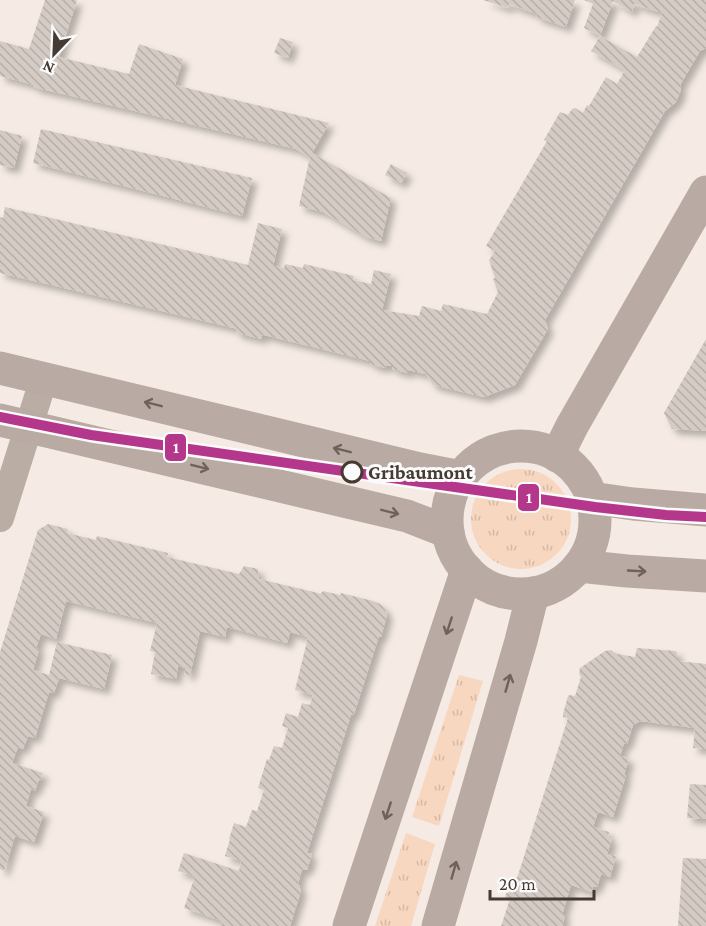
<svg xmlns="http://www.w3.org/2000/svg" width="706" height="926" viewBox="0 0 706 926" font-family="'Crimson Pro',serif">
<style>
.grass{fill:url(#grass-tufts)}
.building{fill:url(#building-back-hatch);filter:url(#shadow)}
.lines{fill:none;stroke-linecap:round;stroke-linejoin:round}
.street{stroke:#b9ada4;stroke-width:28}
.secondary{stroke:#b9aba3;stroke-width:33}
.metro-1-casing{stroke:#fbfbfb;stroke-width:15}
.metro-1{stroke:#b5378c;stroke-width:10}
.oneway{stroke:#6e625a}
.stop-dot{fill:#fbfbfb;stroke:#463b33;stroke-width:3}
.labels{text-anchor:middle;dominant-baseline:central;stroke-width:6;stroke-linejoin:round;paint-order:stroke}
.stop-label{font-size:20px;font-weight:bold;fill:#463b33;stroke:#fbfbfb;text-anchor:start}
.line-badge{stroke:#fbfbfb;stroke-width:2}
.badge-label{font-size:16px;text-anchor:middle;font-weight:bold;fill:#fff}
</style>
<defs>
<pattern id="grass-tufts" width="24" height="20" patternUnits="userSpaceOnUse" patternTransform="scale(1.5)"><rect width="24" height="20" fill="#f8d7c0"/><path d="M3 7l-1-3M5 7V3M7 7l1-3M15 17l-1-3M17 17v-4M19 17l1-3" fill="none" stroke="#d6b9a5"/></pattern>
<pattern id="building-back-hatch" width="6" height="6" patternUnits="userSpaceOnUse" patternTransform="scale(1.5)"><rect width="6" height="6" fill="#d5cbc5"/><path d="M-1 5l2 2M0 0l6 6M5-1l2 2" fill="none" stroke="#b8afaa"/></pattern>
<filter id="shadow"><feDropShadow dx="5.5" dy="5.5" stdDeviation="3" flood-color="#0004"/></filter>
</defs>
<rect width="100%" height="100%" fill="#f5ebe4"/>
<g class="grass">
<circle cx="521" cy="519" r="50"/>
<polygon points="459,675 483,681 439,826 412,817"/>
<polygon points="406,833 435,844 411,926 375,926"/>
</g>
<g class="building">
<polygon points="45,0 77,0 59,57 129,74 139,44 183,59 175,85 329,123 312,153 391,198 381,241 366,237 323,212 299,206 310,157 296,149 33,87 34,85 0,76 0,41 29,49"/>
<polygon points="483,0 575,0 566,27 536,17 537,14 509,4 508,8"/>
<polygon points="584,0 706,0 706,48 700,51 680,85 681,90 676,102 665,111 545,320 548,329 515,385 484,397 433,385 426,374 408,370 408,373 392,369 392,366 386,365 385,368 370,364 370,361 268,336 262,335 262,339 236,333 236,329 234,328 0,273 0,217 3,218 5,207 248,265 258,223 282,229 273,266 284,268 285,264 303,268 304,264 354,276 353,280 371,284 374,270 391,274 382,310 419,316 422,306 441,311 443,304 487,314 498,292 493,279 495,278 489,260 495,251 486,246 547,141 544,140 560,112 568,115 572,109 575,108 583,113 587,105 589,106 606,77 617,84 625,70 591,51 600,36 637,57 656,26 657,27 662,13 634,4 632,12 613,1 600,36 584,28 593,4"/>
<polygon points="280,38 293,42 288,58 274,53"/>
<polygon points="41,129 252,178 242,216 33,163"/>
<polygon points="0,130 22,136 14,168 0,165"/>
<polygon points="391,164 407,173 401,183 385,175"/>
<polygon points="706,339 706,431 672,429 664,413"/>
<polygon points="48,524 68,529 67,533 96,540 97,536 168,553 167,557 239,574 244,566 258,569 259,579 318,593 320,594 323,591 340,595 341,593 373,601 380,604 385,609 387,615 381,637 379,636 354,714 351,715 307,853 312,854 307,870 302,869 299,880 298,882 301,891 290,926 221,926 222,921 184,908 195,876 178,871 184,853 239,871 241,861 225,856 230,839 229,839 234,823 246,827 252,810 257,811 264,790 258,788 267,759 269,760 274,746 282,748 288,728 282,726 286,713 298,717 302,703 310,705 313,695 295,690 308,637 290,632 287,643 227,627 225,637 200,631 190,675 184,674 186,668 178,666 176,679 151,674 155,652 150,651 157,623 66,601 56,639 41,634 36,648 39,650 33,670 49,675 57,642 112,655 104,689 59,678 54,693 49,692 35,738 28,736 23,749 18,747 12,763 43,773 41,780 39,779 35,791 31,789 26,806 44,812 34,842 15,836 4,871 0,869 0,652 38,530"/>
<polygon points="637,648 676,651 677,653 677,661 706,664 706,749 693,748 695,728 640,721 633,725 627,744 624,743 620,756 629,758 624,775 626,775 613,817 598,812 593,827 609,832 608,838 612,839 607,854 616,856 610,877 601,874 597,887 593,886 592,892 571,885 562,915 565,916 562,926 501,926 510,899 505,897 512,877 517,878 520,869 568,718 563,717 563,714 568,696 570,695 575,696 581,677 579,673 580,668 605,651 611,650 617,654 635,657"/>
<polygon points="690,784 706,785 706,819 687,818"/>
<polygon points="683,858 706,859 706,926 678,926"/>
</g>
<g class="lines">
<polyline class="street" points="0,518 44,378"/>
<g class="secondary">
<polyline points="0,368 420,469 461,477"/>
<polyline points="0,420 407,516 448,532"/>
<circle cx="521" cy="520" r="74"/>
<polyline points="557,456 572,426 706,192"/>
<polyline points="591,498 633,504 706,510"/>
<polyline points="579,566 627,571 706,576"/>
<polyline points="349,926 467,570"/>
<polyline points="438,926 521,641 533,593"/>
</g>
<g class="metro-1-casing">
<polyline id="metro-1" points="0,417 91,435 595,507 666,515 706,517"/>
</g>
<use href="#metro-1" class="metro-1"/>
</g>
<defs><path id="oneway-shaft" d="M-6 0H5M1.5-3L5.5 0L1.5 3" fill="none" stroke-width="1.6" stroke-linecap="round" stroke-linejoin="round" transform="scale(1.5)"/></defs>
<g class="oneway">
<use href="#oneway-shaft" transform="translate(153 404) rotate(-166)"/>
<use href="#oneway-shaft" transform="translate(342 450) rotate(-166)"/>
<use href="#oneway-shaft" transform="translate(200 467) rotate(14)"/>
<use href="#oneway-shaft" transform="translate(390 512) rotate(14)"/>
<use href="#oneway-shaft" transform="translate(637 571) rotate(3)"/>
<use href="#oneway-shaft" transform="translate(449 626) rotate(108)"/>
<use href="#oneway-shaft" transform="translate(508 683) rotate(-74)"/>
<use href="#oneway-shaft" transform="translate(388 811) rotate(108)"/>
<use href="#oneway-shaft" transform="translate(454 870) rotate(-74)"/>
</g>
<circle class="stop-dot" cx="352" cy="472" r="10"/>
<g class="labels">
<g class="stop-label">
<text x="368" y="472">Gribaumont</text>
</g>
</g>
<g class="line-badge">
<rect x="164" y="433" width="23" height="29" rx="6" fill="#b5378c"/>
<rect x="517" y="483" width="23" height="29" rx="6" fill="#b5378c"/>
</g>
<g class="badge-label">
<text x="176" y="453">1</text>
<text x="529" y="503">1</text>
</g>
<g transform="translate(54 54) rotate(203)" stroke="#fbfbfb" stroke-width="4.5" paint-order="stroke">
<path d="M0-4.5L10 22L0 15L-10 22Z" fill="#463b33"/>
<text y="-9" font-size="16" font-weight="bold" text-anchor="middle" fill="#463b33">N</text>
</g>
<path d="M490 890v9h104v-9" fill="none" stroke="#463b33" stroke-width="3"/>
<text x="499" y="890" font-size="18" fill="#463b33" stroke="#fbfbfb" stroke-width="4.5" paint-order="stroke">20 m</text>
</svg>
